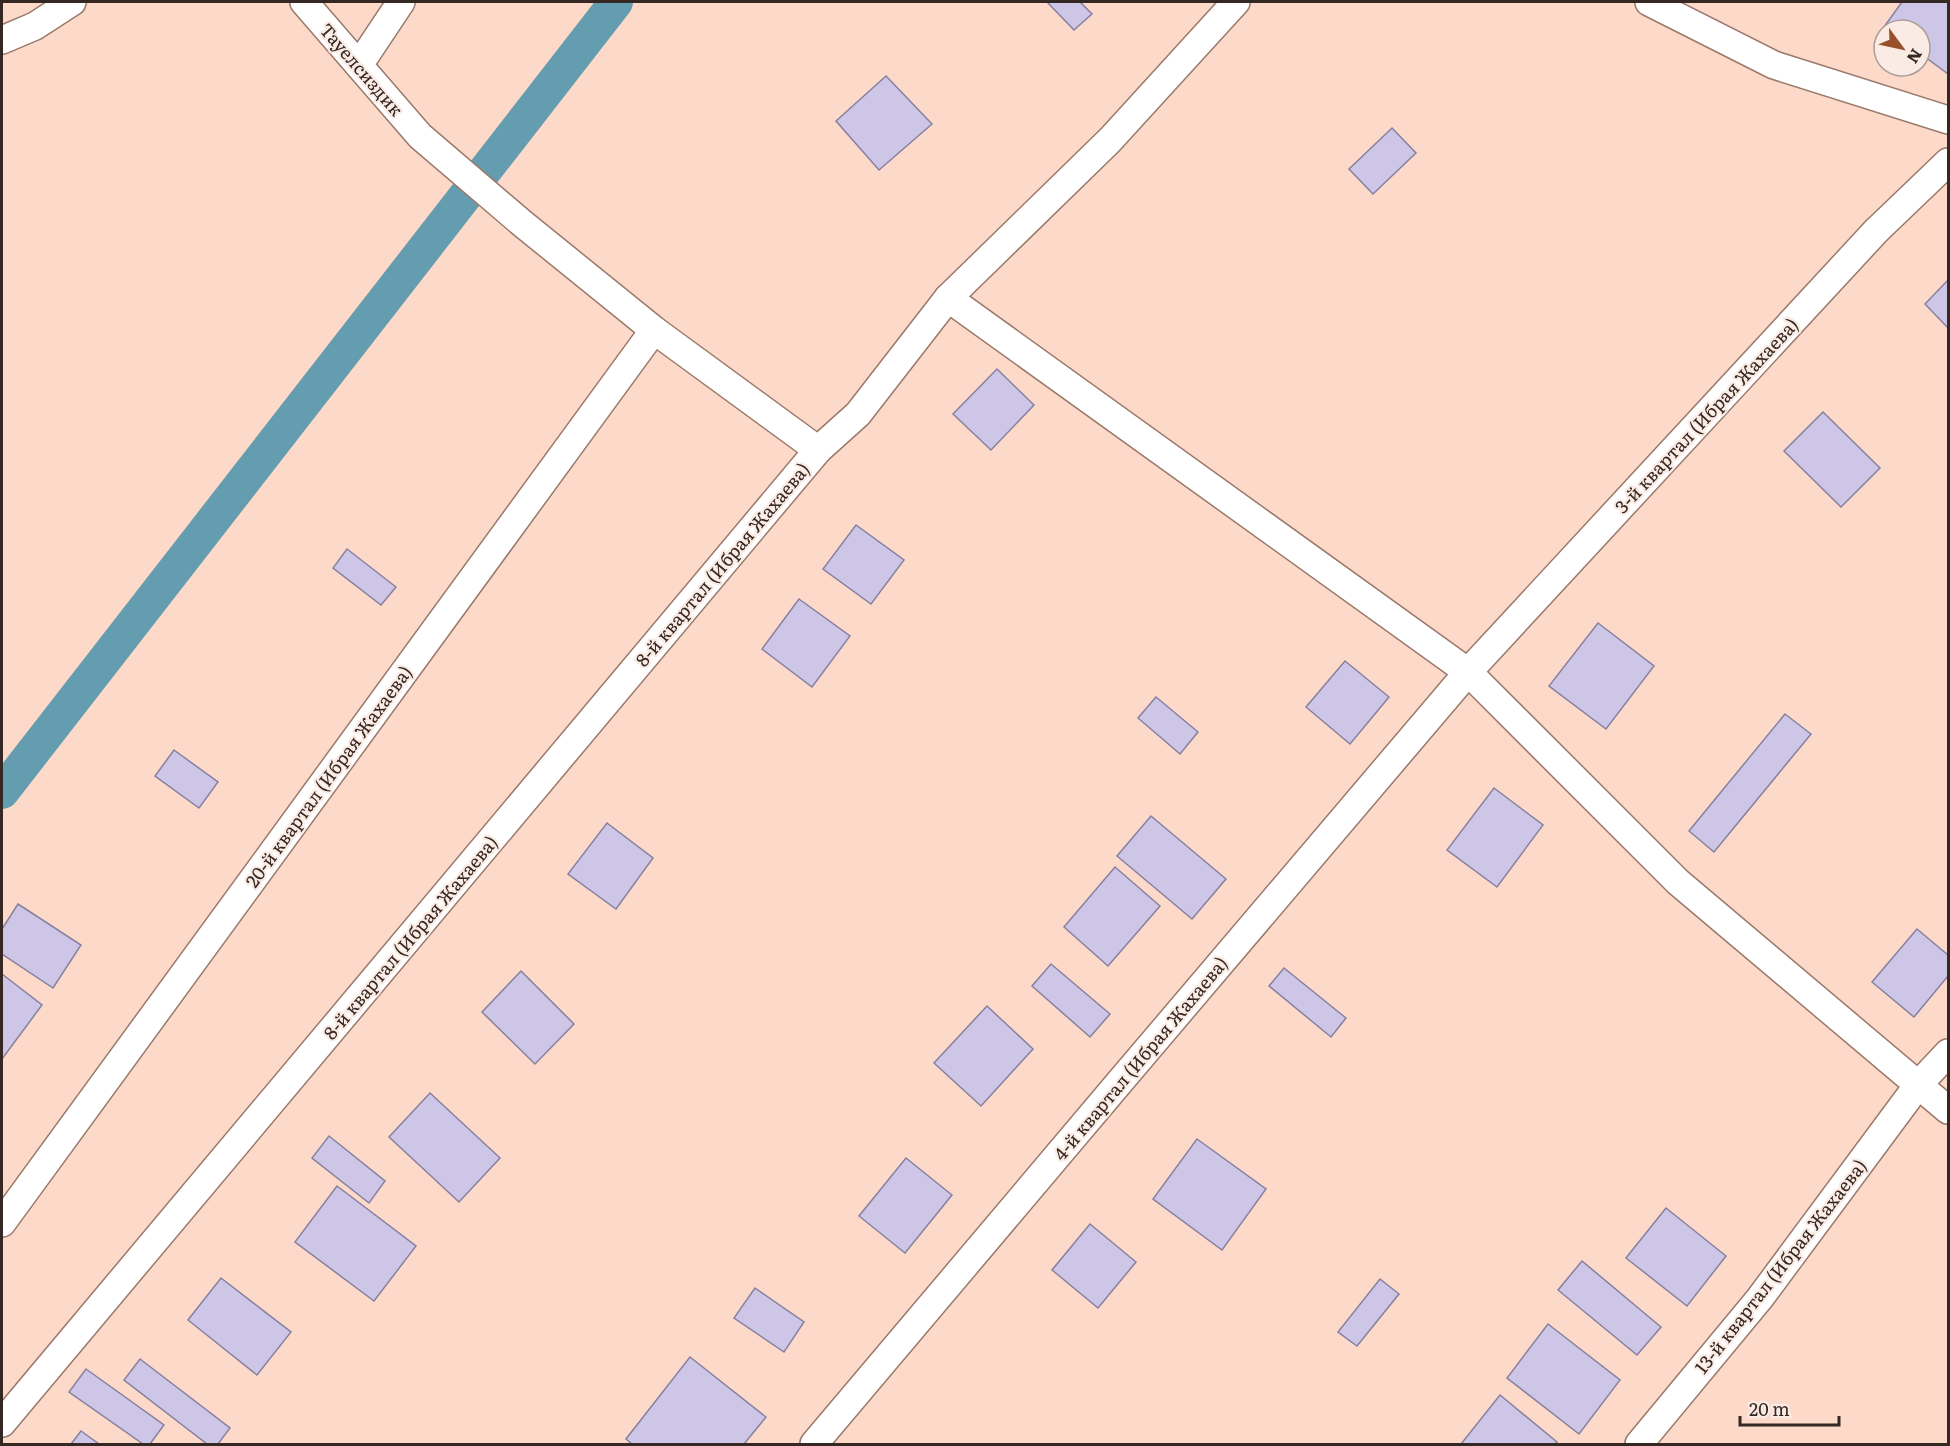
<svg xmlns="http://www.w3.org/2000/svg" width="1950" height="1446" viewBox="0 0 1950 1446" font-family="Literata,serif">
<style>
.lines{fill:none;stroke-linecap:round;stroke-linejoin:round}
.canal{stroke:#649daf;stroke-width:34}
.building{fill:#cdc6e7;stroke:#87809f;stroke-width:1.5}
.minor-casing{stroke:#9a796b;stroke-width:30}
.minor{stroke:#fff;stroke-width:27}
.labels{text-anchor:middle;dominant-baseline:central;stroke-width:4.5;stroke-linejoin:round;paint-order:stroke}
.street-label{font-size:18px;fill:#352721;stroke:#faebe5}
</style>
<rect width="100%" height="100%" fill="#fdd9c9"/>
<g class="lines">
<polyline class="canal" points="2,792 616,2"/>
</g>
<g class="building">
<polygon points="1047,2 1080,2 1092,14 1074,30"/>
<polygon points="1902,2 1948,2 1948,74 1920,53 1920,30 1887,30 1884,27"/>
<polygon points="886,76 932,124 879,170 836,121"/>
<polygon points="1392,128 1416,153 1373,194 1349,169"/>
<polygon points="1948,280 1948,328 1925,304"/>
<polygon points="997,369 1034,405 991,450 953,414"/>
<polygon points="1823,412 1880,468 1841,507 1784,451"/>
<polygon points="856,525 904,560 871,604 823,569"/>
<polygon points="347,549 396,587 381,605 333,568"/>
<polygon points="799,599 850,636 812,687 762,649"/>
<polygon points="1598,623 1654,666 1606,729 1549,686"/>
<polygon points="1345,661 1389,697 1350,744 1306,707"/>
<polygon points="1156,697 1198,732 1180,754 1138,718"/>
<polygon points="1785,714 1811,734 1714,852 1689,831"/>
<polygon points="174,750 218,782 199,808 155,776"/>
<polygon points="1494,788 1543,825 1497,887 1447,850"/>
<polygon points="1151,816 1226,879 1192,919 1117,856"/>
<polygon points="607,823 653,858 616,909 568,874"/>
<polygon points="1115,867 1160,906 1108,966 1064,927"/>
<polygon points="18,904 81,945 53,988 2,954 2,929"/>
<polygon points="1917,929 1948,955 1948,976 1914,1017 1872,982"/>
<polygon points="1051,964 1110,1014 1090,1037 1032,986"/>
<polygon points="1284,968 1346,1018 1331,1037 1269,986"/>
<polygon points="521,971 574,1024 535,1064 482,1012"/>
<polygon points="2,974 42,1005 2,1059"/>
<polygon points="987,1006 1033,1049 981,1106 934,1063"/>
<polygon points="430,1093 500,1158 459,1202 389,1137"/>
<polygon points="329,1136 385,1181 369,1203 312,1158"/>
<polygon points="1197,1139 1266,1189 1222,1250 1153,1199"/>
<polygon points="906,1158 952,1195 905,1253 859,1216"/>
<polygon points="337,1186 416,1246 374,1301 295,1242"/>
<polygon points="1666,1208 1726,1256 1687,1306 1626,1258"/>
<polygon points="1090,1224 1136,1262 1098,1308 1052,1270"/>
<polygon points="1582,1261 1661,1327 1637,1355 1558,1290"/>
<polygon points="221,1278 291,1332 257,1375 188,1320"/>
<polygon points="1380,1279 1399,1294 1357,1346 1338,1332"/>
<polygon points="755,1288 804,1322 784,1352 734,1318"/>
<polygon points="1548,1324 1620,1380 1579,1434 1507,1378"/>
<polygon points="690,1357 766,1417 744,1444 632,1444 626,1439"/>
<polygon points="140,1359 230,1428 218,1444 207,1444 124,1380"/>
<polygon points="86,1369 164,1425 150,1444 143,1444 69,1392"/>
<polygon points="1500,1395 1557,1442 1555,1444 1461,1444"/>
<polygon points="81,1431 99,1444 71,1444"/>
</g>
<g class="lines">
<g class="minor-casing">
<g id="minor">
<polyline points="304,2 420,136 523,224 654,330 818,450"/>
<polyline points="1649,2 1774,65 1948,120"/>
<polyline points="2,40 35,26 72,2"/>
<polyline points="359,65 401,2"/>
<polyline points="948,298 1468,672 1678,882 1948,1110"/>
<polyline points="2,1223 654,330"/>
<polyline points="2,1423 818,450 858,414 948,298 1110,140 1236,2"/>
<polyline points="814,1444 1118,1084 1468,672 1876,231 1948,162"/>
<polyline points="1639,1444 1760,1298 1918,1085 1948,1053"/>
</g>
</g>
<use href="#minor" class="minor"/>
</g>
<g class="labels">
<g class="street-label">
<text transform="translate(362 69) rotate(49)">Тауелсиздик</text>
<text transform="translate(1706 415) rotate(-47)">3-й квартал (Ибрая Жахаева)</text>
<text transform="translate(722 564) rotate(-50)">8-й квартал (Ибрая Жахаева)</text>
<text transform="translate(328 776) rotate(-54)">20-й квартал (Ибрая Жахаева)</text>
<text transform="translate(410 937) rotate(-50)">8-й квартал (Ибрая Жахаева)</text>
<text transform="translate(1140 1058) rotate(-50)">4-й квартал (Ибрая Жахаева)</text>
<text transform="translate(1780 1266) rotate(-52)">13-й квартал (Ибрая Жахаева)</text>
</g>
</g>
<rect width="1950" height="1446" fill="none" stroke="#352721" stroke-width="6"/>
<g transform="translate(1902 48) rotate(123)"><circle r="28" fill="#faebe5" stroke="#ab9d97" stroke-width="1.5"/>
<path d="M0-4.5L10 22L0 15L-10 22Z" fill="#975029"/>
<text y="-9" font-size="16" font-weight="bold" text-anchor="middle" fill="#352721">N</text>
</g>
<path d="M1740 1416v9h99v-9" fill="none" stroke="#352721" stroke-width="3"/>
<text x="1749" y="1416" font-size="18" fill="#352721" stroke="#faebe5" stroke-width="4.5" paint-order="stroke">20 m</text>
</svg>
